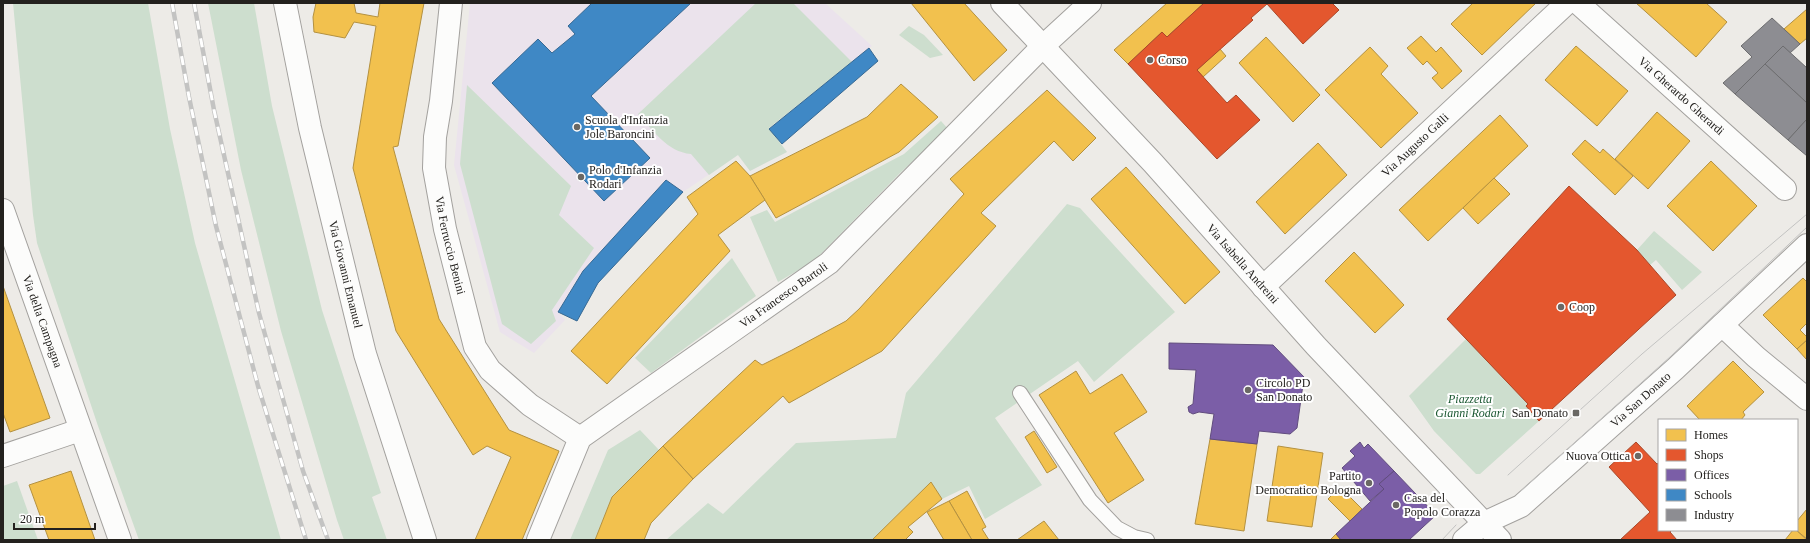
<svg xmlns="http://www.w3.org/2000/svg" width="1810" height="543" viewBox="0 0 1810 543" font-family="'Times New Roman',serif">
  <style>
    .education { fill: #ebe3ec }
    .green { fill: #cddece }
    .homes { fill: #f2c14e; stroke: #b49140 }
    .shops { fill: #e4572e; stroke: #aa4729 }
    .offices { fill: #7b5ea7; stroke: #614c7e }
    .schools { fill: #3f88c5; stroke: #376993 }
    .industry { fill: #8d8d92; stroke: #6d6d6f }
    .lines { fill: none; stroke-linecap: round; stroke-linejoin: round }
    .service-casing { stroke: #a3a19e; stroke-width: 16 }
    .minor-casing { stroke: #a3a19e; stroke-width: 24 }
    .tertiary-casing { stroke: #a3a19e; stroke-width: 24 }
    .secondary-casing { stroke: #a3a19e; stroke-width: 24 }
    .service { stroke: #fcfcfb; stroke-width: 14 }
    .minor { stroke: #fcfcfb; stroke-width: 22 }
    .tertiary { stroke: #fcfcfb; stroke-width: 22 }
    .secondary { stroke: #fcfcfb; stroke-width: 22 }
    .tram { stroke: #c3c3c2; stroke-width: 1 }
    .rail-casing { stroke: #c3c3c2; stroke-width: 4.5 }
    .rail { stroke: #fff; stroke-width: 3; stroke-dasharray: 9; stroke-linecap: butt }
    .poi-dot { fill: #6a6864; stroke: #fff; stroke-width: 1.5 }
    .labels { text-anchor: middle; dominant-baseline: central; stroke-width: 4; stroke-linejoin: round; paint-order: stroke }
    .poi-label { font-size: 12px; fill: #23211e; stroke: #fff; text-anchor: start }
    .street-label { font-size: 12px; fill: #23211e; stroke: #fff }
    .park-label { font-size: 12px; font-style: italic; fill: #1a5731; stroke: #fff }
  </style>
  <rect width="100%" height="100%" fill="#edebe7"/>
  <path class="education" d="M470 3H825L872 46 769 128 787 152 750 171 738 155 683 192 666 180 583 271 558 312 565 320 534 353 500 332 454 165Z"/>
  <g class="green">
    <path d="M13 3H148L170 129 195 243 281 540H139L98 426 37 243 33 215Z"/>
    <path d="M208 3H254L272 106 322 310 381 493 372 497 387 540H344L337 520 281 331 241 170Z"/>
    <path d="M756 3H793L852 62 769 128 787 152 750 171 738 155 709 175 691 154C667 152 653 130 638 114Z"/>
    <path d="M909 26 924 35 943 55 930 58 899 35Z"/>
    <path d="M467 85 571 186 559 215 594 248 552 310 556 321 531 344 502 324 460 164Z"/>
    <path d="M941 121 948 129 900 173 814 261 778 282 750 217 767 210 775 222 904 154Z"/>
    <path d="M1067 204 1080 208 1175 312 1094 382 1078 361 995 418 1042 485 985 519 969 486 942 499 930 483 872 540H666L708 503 723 514 796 443 896 438 906 393Z"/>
    <path d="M1654 231 1702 272 1682 290 1656 260 1650 265 1637 250Z"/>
    <path d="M732 258 756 296 651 373 635 358Z"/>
    <path d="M1467 338 1528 404 1526 406 1539 421 1480 474H1476L1434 431 1409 396Z"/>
    <path d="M640 430 659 450 612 497 595 540H570L608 450Z"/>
    <path d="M17 481 38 540H3V486Z"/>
  </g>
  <g class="homes">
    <path d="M316 3H354L356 13 378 17 380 3H424L398 146 393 147 439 319 509 430 559 451 522 540H475L511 457 487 446 473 455 396 331 353 168 376 26 354 22 345 38 314 32 313 17Z"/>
    <path d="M911 3H964L1007 50 974 81Z"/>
    <path d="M1167 3H1204L1167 37 1162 32 1128 64 1114 50Z"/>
    <path d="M1473 3H1536L1482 55 1451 24Z"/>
    <path d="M1636 3H1706L1727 22 1696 57Z"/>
    <path d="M1807 9V38L1800 44 1784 29Z"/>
    <path d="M1421 36 1436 52 1441 47 1462 71 1442 89 1432 78 1438 73 1427 61 1423 65 1407 48Z"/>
    <path d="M1266 37 1320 95 1293 122 1239 63Z"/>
    <path d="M1576 46 1628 91 1597 126 1545 80Z"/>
    <path d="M1370 47 1388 66 1381 74 1418 113 1381 148 1325 90Z"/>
    <path d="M1220 49 1226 56 1203 77 1197 70Z"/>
    <path d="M901 84 938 117 899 152 776 218 750 176 867 117Z"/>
    <path d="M1047 90 1096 138 1073 161 1054 141 981 213 996 226 882 351 789 403 783 396 693 479 663 446 755 360 762 365 792 350 846 321 859 309 964 194 950 179Z"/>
    <path d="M1657 112 1690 141 1648 189 1615 159Z"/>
    <path d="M1500 115 1528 146 1428 241 1399 210Z"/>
    <path d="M1585 140 1600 153 1603 149 1633 176 1615 195 1572 154Z"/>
    <path d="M1318 143 1347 175 1285 234 1256 202Z"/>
    <path d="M736 161 750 176 765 200 718 235 730 251 607 384 571 351 698 214 687 197Z"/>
    <path d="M1711 161 1757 206 1713 251 1667 206Z"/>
    <path d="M1126 167 1220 272 1185 304 1091 199Z"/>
    <path d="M1494 178 1510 194 1478 224 1463 208Z"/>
    <path d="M1354 252 1404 305 1375 333 1325 281Z"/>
    <path d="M1803 278 1807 282V323L1800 330 1807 337V340L1797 349 1763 315Z"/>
    <path d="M3 286 50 418 10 432 3 413Z"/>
    <path d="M1807 340V360L1797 349Z"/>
    <path d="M1733 361 1764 392 1743 412 1745 415 1741 420H1700L1687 406Z"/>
    <path d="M1076 371 1090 394 1122 374 1147 412 1114 433 1144 480 1108 503 1039 395Z"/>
    <path d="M1034 431 1057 467 1047 473 1025 437Z"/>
    <path d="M1210 439 1257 444 1244 531 1195 524Z"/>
    <path d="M663 446 693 479 651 523 644 540H595L612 497Z"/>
    <path d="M1278 446 1323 453 1312 527 1267 521Z"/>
    <path d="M71 471 95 540H49L29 485Z"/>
    <path d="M931 482 942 499 908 527 913 532 905 540H872Z"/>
    <path d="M1340 487 1362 509 1350 521 1328 499Z"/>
    <path d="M967 491 986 527 982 529 989 540H972L949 501Z"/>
    <path d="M949 501 972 540H944L927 512Z"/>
    <path d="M1807 509V539L1796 530 1797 521Z"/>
    <path d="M1044 521 1059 540H1017Z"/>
    <path d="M1793 530H1796L1807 540H1785Z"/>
    <path d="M1336 534 1341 540H1330Z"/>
  </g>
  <g class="shops">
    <path d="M1204 3H1332L1339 10 1303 44 1267 4 1251 18 1253 20 1197 70 1227 103 1236 95 1260 120 1217 159 1128 64 1162 32 1167 37Z"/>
    <path d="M1569 186 1637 250 1676 295 1539 421 1526 406 1528 404 1447 319Z"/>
    <path d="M1636 442 1657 464 1659 463V530H1672L1670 532 1677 540H1620L1650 512 1609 467Z"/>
  </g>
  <g class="offices">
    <path d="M1169 343 1273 345 1304 377 1297 428 1290 434 1259 431 1257 444 1210 439 1214 414 1199 412 1193 414 1189 412 1188 407 1193 404 1196 370 1169 369Z"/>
    <path d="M1360 442 1364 448 1368 444 1394 471 1379 484 1384 489 1370 501 1342 468 1355 456 1350 451Z"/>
    <path d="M1394 471 1436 515 1409 540H1341L1336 534 1384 489 1379 484Z"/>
  </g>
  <g class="schools">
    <path d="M592 3H691L591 96 650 158 604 201 492 83 538 39 552 53 575 34 568 26Z"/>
    <path d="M869 48 878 61 782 144 769 129Z"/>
    <path d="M666 180 683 192 598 283 577 321 558 312 583 271Z"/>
  </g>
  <g class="industry">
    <path d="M1772 18 1800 44 1790 53 1783 46 1735 94 1723 83 1752 57 1741 46Z"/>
    <path d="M1783 46 1807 68V103L1765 64Z"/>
    <path d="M1765 64 1807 103V119L1788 140 1735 94Z"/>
    <path d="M1807 119V156L1788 140Z"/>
  </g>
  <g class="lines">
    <g class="service-casing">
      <path id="service" d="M1020 393 1090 500 1117 528 1134 537 1147 540"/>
    </g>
    <g class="minor-casing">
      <g id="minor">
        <path id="s1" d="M285 3 310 128 365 354 425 540"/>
        <path id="s2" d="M451 3 441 101 435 137 434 168 445 229 475 347 490 370 530 405 580 438"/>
        <path id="s3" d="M1578 3 1785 189"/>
        <path id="s4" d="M3 210 120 540"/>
        <path id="s5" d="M1263 287 1567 3"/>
        <path d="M1722 325 1756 357 1807 399"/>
        <path d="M3 456 80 430"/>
        <path id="s6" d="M538 540 580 438 829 263 1042 47 1090 3"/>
      </g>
    </g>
    <g class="tertiary-casing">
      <path id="tertiary" d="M1484 523 1500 540"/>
    </g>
    <g class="secondary-casing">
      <g id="secondary">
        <path id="s7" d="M1002 3 1153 163 1316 346 1484 523"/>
        <path id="s8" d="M1464 540 1484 523 1521 506 1675 369 1807 245"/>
      </g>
    </g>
    <use href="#service" class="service"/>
    <use href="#minor" class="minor"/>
    <use href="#tertiary" class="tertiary"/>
    <use href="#secondary" class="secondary"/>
    <g class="tram">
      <path d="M1508 475 1642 354 1807 214"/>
      <path d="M1521 491 1671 356 1807 227"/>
      <path d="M1442 540 1456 525"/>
    </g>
    <g class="rail-casing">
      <g id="rail">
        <path d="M172 3 189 97 216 226 258 386 306 540"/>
        <path d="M194 3 214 110 259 313 303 471 328 540"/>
      </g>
    </g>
    <use href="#rail" class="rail"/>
  </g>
  <g class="poi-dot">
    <circle cx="1150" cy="60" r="4"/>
    <circle cx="577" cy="127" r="4"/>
    <circle cx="581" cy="177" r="4"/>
    <circle cx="1561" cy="307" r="4"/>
    <circle cx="1248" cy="390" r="4"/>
    <rect x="1572" y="409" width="8" height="8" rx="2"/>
    <circle cx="1638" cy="456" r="4"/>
    <circle cx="1369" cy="483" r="4"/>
    <circle cx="1396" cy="505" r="4"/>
  </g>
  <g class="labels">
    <g class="poi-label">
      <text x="1158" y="60">Corso</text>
      <text x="585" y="120">Scuola d'Infanzia<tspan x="585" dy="14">Jole Baroncini</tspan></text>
      <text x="589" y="170">Polo d'Infanzia<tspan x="589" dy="14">Rodari</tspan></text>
      <text x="1569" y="307">Coop</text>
      <text x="1256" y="383">Circolo PD<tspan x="1256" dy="14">San Donato</tspan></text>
      <text x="1568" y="413" text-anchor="end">San Donato</text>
      <text x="1630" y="456" text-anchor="end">Nuova Ottica</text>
      <text x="1361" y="476" text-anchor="end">Partito<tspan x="1361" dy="14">Democratico Bologna</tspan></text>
      <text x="1404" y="498">Casa del<tspan x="1404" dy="14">Popolo Corazza</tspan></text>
    </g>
    <g class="street-label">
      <text stroke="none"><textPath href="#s3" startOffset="139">Via Gherardo Gherardi</textPath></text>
      <text stroke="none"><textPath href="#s5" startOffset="208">Via Augusto Galli</textPath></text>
      <text stroke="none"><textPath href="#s2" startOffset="245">Via Ferruccio Benini</textPath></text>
      <text stroke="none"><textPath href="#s7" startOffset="355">Via Isabella Andreini</textPath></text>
      <text stroke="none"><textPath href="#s1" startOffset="278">Via Giovanni Emanuel</textPath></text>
      <text stroke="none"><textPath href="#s6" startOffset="359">Via Francesco Bartoli</textPath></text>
      <text stroke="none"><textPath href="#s4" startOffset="118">Via della Campagna</textPath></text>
      <text stroke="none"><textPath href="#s8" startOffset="227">Via San Donato</textPath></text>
    </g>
    <g class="park-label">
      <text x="1470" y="399">Piazzetta<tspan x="1470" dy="14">Gianni Rodari</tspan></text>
    </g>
  </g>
  <rect width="1810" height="543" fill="none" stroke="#23211e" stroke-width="8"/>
  <rect x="1658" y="419" width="140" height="112" fill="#ffffff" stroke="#a7a6a5"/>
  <rect x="1666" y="429" width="20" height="12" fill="#f2c14e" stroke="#a7a6a5"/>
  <text x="1694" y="439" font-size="12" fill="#23211e">Homes</text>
  <rect x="1666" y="449" width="20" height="12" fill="#e4572e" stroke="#a7a6a5"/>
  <text x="1694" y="459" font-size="12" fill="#23211e">Shops</text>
  <rect x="1666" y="469" width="20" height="12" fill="#7b5ea7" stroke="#a7a6a5"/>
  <text x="1694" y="479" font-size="12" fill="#23211e">Offices</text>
  <rect x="1666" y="489" width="20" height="12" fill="#3f88c5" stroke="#a7a6a5"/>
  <text x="1694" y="499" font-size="12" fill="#23211e">Schools</text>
  <rect x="1666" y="509" width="20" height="12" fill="#8d8d92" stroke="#a7a6a5"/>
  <text x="1694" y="519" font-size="12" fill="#23211e">Industry</text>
  <path d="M14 523v6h81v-6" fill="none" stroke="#23211e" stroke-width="2"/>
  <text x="20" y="523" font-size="12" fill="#23211e" stroke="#ffffff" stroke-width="3" paint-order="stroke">20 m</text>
</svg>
